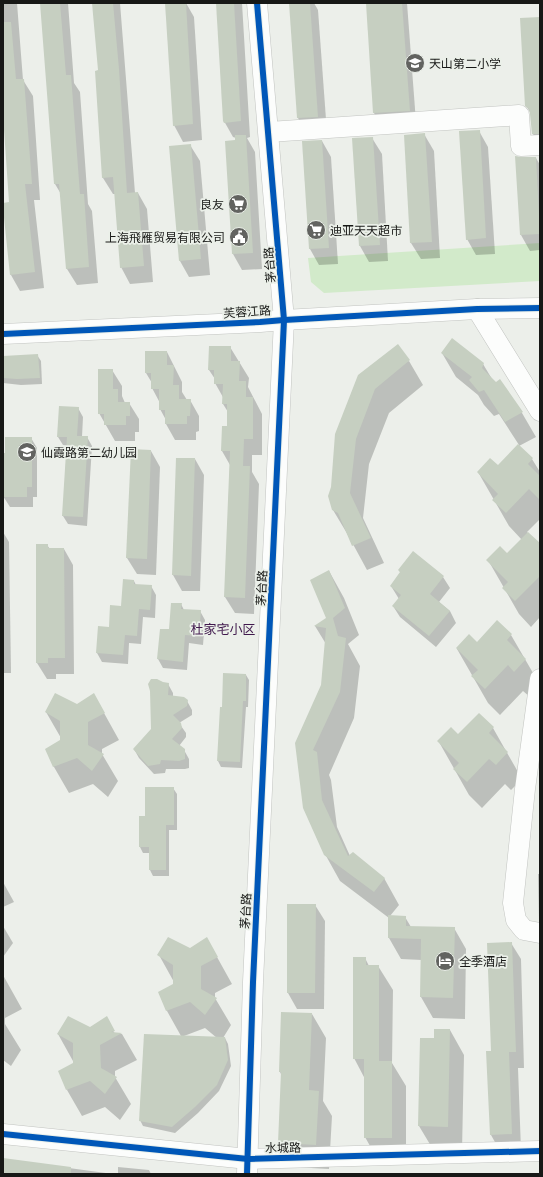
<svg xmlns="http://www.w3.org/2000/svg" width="543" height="1177" viewBox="0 0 543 1177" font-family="'Playfair Display','Noto Sans SC',serif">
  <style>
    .green { fill: #d2eaca }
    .shadow { fill: #0003; fill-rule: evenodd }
    .building { fill: #c6cfc1 }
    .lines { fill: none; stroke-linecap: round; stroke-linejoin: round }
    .minor-casing { stroke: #c2c4c1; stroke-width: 21 }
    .minor { stroke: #fcfdfc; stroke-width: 20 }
    .cycleway-casing { stroke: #ebf0e9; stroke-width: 8 }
    .cycleway { stroke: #0057b8; stroke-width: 6 }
    .labels { text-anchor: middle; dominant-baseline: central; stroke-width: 3.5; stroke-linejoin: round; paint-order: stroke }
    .poi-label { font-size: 12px; fill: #171816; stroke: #ebf0e9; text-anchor: start }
    .street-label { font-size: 12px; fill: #171816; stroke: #ebf0e9 }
    .neighbourhood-label { font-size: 13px; fill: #40184d; stroke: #ebf0e9 }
  </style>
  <rect width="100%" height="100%" fill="#ecefea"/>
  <path class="green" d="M540 243V281L324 293 311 282 308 258Z"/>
  <g class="shadow">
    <path d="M3 3H17L23 80 33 96 40 200H34L44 288 20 291 11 275V203L3 102Z"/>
    <path d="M41 3H68L74 83 80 92 88 204 92 211 98 283 77 285 67 269 61 194 55 184Z"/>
    <path d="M93 3H120L135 193H138L147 209 153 282 130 284 121 267 115 194H113L103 178 99 71Z"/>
    <path d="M166 3H186L194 17 202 140 183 142 174 125Z"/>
    <path d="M217 3H242L250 137 247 138 255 152 262 269 242 270 233 254 226 142 236 141V138L233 137 224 121Z"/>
    <path d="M290 3H314L318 10 327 133 308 134 298 118Z"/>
    <path d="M367 3H407L416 122 381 125 374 113Z"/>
    <path d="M540 18V146L533 134 531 114 526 105Z"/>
    <path d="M479 131 488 147 495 254 476 255 467 239Z"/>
    <path d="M424 134 434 151 440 258 421 259 411 243Z"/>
    <path d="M372 138 382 154 388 261 369 262 360 246 353 139Z"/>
    <path d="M322 141 331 157 338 264 319 265 310 249 303 142Z"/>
    <path d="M190 145 200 161 210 275 189 277 180 261Z"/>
    <path d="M536 158 540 165V250L530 251 521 235Z"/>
    <path d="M210 347H230L249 378 248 387 262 414V455H252V472L259 484 254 614 235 613 225 597 230 465 222 451 223 427H228V412L223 404 224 399 215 383V379L209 370Z"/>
    <path d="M167 352 182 382V392L187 400H190L199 416V431L196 432V440H175L166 424V420L160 409V403L152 388V383L146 373Z"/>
    <path d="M442 353 483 364 492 379 496 383 500 381 522 413 536 437 519 446 532 459 540 472V519L527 532 540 545V617L531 627 519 614 488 560 507 555 522 540 509 526 478 472 498 467 519 445 499 414 494 416 484 405 478 395 456 377Z"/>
    <path d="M37 355 41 361 42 384 21 385 3 383V357Z"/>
    <path d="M409 361 423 385 389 413 369 464 363 518 384 563 367 570 348 535 333 510 359 375Z"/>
    <path d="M112 370 122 386V396L125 403H129L139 419V432H135V441H115L99 413Z"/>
    <path d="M78 408 83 417 82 437H87L92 446 87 526 68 524 63 516 67 446 63 445 58 437Z"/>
    <path d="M31 438 37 448V497H33V507H10L3 496V454H6Z"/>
    <path d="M151 451 160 467 156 575 137 574 127 558Z"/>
    <path d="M195 459 204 475 200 591H182L173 575Z"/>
    <path d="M3 532 9 542 11 673H3Z"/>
    <path d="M37 545H47L50 549H64L73 565 74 674H56V679H47L37 663Z"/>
    <path d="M399 570 443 577 450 588 439 602 450 611 456 623 436 647 400 617 393 606 399 599 391 586 401 574Z"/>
    <path d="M329 571 344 598 359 635 348 644 360 666 354 718 329 775 331 780 337 827 350 856 384 878 399 905 390 916 405 917 411 927 454 928 466 949 465 1019 433 1018 421 997 422 960 401 959 389 938V918L340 881 325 854 304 807 322 685 326 644 315 626 327 619Z"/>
    <path d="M134 581 136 585 151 586 156 595 155 618 143 617 141 644 129 643 128 664 102 662 97 653 99 627 110 628 122 607Z"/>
    <path d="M181 604 184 610 200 611 205 620 203 645 189 643 187 670 163 668 158 659 161 630H170Z"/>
    <path d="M497 622 511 635 540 685 530 697 523 691 500 715 488 703 457 649 477 643Z"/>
    <path d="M246 675 249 680 248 707H246L242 768 221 767 218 761 223 708Z"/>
    <path d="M168 684 173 693V697L187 701 192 710V715L179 723 186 733V737L179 746 184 750 189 759V768L185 769H166L165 773 154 774 139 758 134 749 152 730Z"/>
    <path d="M94 695 119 740 102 749V754L118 781 108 797 93 784 69 793 54 767 47 749 61 741V738L46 712 77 705Z"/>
    <path d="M479 714 493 728 522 779 511 790 505 784 482 808 469 795 439 742 458 736Z"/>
    <path d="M173 788 177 794V830H169V876H153L150 870V853H143L140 847V817H146Z"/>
    <path d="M538 874H540V922L539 921Z"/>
    <path d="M3 882 14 902 3 907Z"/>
    <path d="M315 905 325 921 324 1009H297L288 993Z"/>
    <path d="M3 926 13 943 3 957Z"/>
    <path d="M207 939 232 984 215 993V998L231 1025 223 1038H225L228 1044 231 1066 219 1091 198 1113 175 1133 143 1126 140 1120 181 1036 167 1011 159 993 174 985V982L159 955 190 949ZM205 1028 217 1038 184 1036Z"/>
    <path d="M511 943 521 959 524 1068H518L521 1150 500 1151 491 1135 492 1052Z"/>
    <path d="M365 958 369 966H378L393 990 392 1063 406 1086V1162H379L365 1137V1079L354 1058Z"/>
    <path d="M3 975 22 1009 5 1018V1024L21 1050 11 1066 3 1060Z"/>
    <path d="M312 1014 326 1038 323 1101 332 1116 329 1169 293 1167 279 1142 282 1076 280 1072Z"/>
    <path d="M106 1018 115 1034H122L137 1060 115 1071V1077L131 1104 120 1120 105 1107 82 1116 67 1090 74 1064 73 1061 58 1034 90 1028Z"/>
    <path d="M450 1030 464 1055 462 1151H434L419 1126 421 1039H435Z"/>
    <path d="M3 1159 113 1174H3Z"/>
    <path d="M118 1167 149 1170 151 1174H118Z"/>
  </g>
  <g class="building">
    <path d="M40 3H60L66 75H71L80 194H84L89 267 66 269 59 184H54Z"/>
    <path d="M92 3H113L119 69 127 193 138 192 144 266 120 268 113 177 102 178 95 71 98 70Z"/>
    <path d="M165 3H186L193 124 173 126Z"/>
    <path d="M216 3H234L241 121 224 123 223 121Z"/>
    <path d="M289 3H310L318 117 297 118Z"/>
    <path d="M366 3H402L410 111 373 113Z"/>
    <path d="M540 17V134H532L530 114 529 109 525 106 520 18Z"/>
    <path d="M3 22H11L16 79H24L32 184H25L35 272 10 275 3 208V203L9 202 3 115Z"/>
    <path d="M480 130 486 238 466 240 459 131Z"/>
    <path d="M425 133 432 242 410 243 404 135Z"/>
    <path d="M235 135H246L253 253 232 254 225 141 235 140Z"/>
    <path d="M373 137 380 245 359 246 352 138Z"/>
    <path d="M322 140 329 248 309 249 302 141Z"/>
    <path d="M191 144 201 259 179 261 169 146Z"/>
    <path d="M515 156 522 157H536L540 234 520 235Z"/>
    <path d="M452 338 484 363 482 368 496 382 500 379 523 412 505 422 484 390 479 392 469 380 472 377 441 353Z"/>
    <path d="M398 344 410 360 375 389 356 439 350 493 371 538 352 546 338 513 332 510 328 496 331 487 335 434 358 375Z"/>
    <path d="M209 346H231V361H240L239 381H246V397H253V439H244L243 466H250L245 598 224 597 230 451H221L222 426H227V404H222L223 384H214V370H208Z"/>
    <path d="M145 351H167V365H174L173 385H179V399H191L190 416H187V424H165V410H159V389H151V373H145Z"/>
    <path d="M38 354 40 378 17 379 3 378V356Z"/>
    <path d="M98 369H113V389H118V402H130V416H126V425H104V414H98Z"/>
    <path d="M59 406 79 407 77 436H88L83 517 62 516 67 437H57Z"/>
    <path d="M5 437H32V487H27V497H3V453H5Z"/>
    <path d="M518 444 533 458 528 464 540 476V500L529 489 506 513 492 500 498 494 477 472 490 458 498 465Z"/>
    <path d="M131 449 151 450 147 559 126 558Z"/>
    <path d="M176 458H195L191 576 172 575Z"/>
    <path d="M528 532 540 543V576L515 601 502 588 508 582 486 560 500 546 507 553Z"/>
    <path d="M36 544H48V548H64L65 658H48V663H36Z"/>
    <path d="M413 551 444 576 430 594 450 611 429 636 392 606 401 595 390 586 400 572 398 570Z"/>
    <path d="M329 570 345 608 333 618 338 636 346 638 340 692 313 750 317 752 322 800 348 856 353 852 385 878 374 892 324 855 303 808 295 743 321 685 326 628 314 626 326 618 310 580Z"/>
    <path d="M123 579 134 580V584L152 585 150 610 139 609 137 636 125 635 123 655 96 653 98 626 109 627 110 605 121 606Z"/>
    <path d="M171 603H182L181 609 201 610 199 636 185 635 183 662 157 659 160 629H169Z"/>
    <path d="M497 620 512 634 507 640 526 659 514 672 508 665 485 689 471 676 478 670 456 648 469 634 477 642Z"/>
    <path d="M223 673 246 674V701H243L240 762 217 761 220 707H222Z"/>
    <path d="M151 679H157L163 682 169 683 168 695 184 697 188 700 187 706 173 715 181 723 182 728 172 739 185 749V759L179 761 161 760 160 764 148 766 133 749 151 729 150 691 148 684Z"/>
    <path d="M55 693 77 704 94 693 105 713 88 722V745L104 754 92 771 77 758 53 767 45 749 60 740V721L45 712Z"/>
    <path d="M479 713 494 727 489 733 508 752 496 765 489 759 467 782 453 769 459 763 437 741 451 727 458 734Z"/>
    <path d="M145 787H174V825H166V870H149V847H139V816H145Z"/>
    <path d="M287 904H316L315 993H287Z"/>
    <path d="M388 915 406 916V926L455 927 453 998 420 997 421 939 388 938Z"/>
    <path d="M168 937 190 948 207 937 218 957 201 966V989L217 998 205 1015 190 1002 166 1011 158 992 173 984V965L157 955Z"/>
    <path d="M512 942 516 1052H509L512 1134 490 1135 486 1051H491L487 943Z"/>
    <path d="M353 957H366V965H379V1061H392V1138H364V1059H353Z"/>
    <path d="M281 1012 312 1013 309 1090 319 1091 316 1145 278 1143 281 1072H279Z"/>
    <path d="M68 1016 90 1027 107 1016 115 1031 111 1032 122 1033 100 1045 101 1068 117 1077 105 1094 90 1081 66 1090 58 1071 73 1063V1043L57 1034Z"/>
    <path d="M434 1029H450L448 1127 418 1126 420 1038H434Z"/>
    <path d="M144 1034 225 1037 228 1060 217 1085 195 1107 172 1127 139 1121Z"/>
    <path d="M3 1158 71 1167V1174H3Z"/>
  </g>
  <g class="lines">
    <g class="minor-casing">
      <g id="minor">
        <path d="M269 132 519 115 521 146 540 145"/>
        <path d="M477 309 540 411"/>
        <path d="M3 334 260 322 284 320 477 309 540 308"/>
        <path d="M540 679 525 789 513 903 516 920 524 930 540 933"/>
        <path d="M3 1134 248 1159 540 1151"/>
        <path d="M247 1174 253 982 284 320 257 3"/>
      </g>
    </g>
    <use href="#minor" class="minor"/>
    <g class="cycleway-casing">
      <g id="cycleway">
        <path d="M3 334 260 322 284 320 477 309 540 308"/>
        <path d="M3 1134 248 1159 540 1151"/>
        <path d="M247 1174 253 982 284 320 257 3"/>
      </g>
    </g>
    <use href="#cycleway" class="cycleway"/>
  </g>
  <defs>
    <g id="school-disc" transform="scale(1)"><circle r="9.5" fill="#626360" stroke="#ebf0e9"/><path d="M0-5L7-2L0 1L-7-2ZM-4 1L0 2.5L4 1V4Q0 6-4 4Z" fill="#fff"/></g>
    <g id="supermarket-disc" transform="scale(1)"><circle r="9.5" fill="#626360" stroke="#ebf0e9"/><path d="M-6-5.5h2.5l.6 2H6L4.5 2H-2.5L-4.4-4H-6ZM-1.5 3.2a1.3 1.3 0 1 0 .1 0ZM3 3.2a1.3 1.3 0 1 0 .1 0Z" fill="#fff"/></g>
    <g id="civic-disc" transform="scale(1)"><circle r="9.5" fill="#626360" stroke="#ebf0e9"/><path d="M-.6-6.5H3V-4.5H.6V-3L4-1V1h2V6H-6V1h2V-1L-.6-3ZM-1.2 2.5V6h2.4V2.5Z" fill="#fff"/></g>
    <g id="hotel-disc" transform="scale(1)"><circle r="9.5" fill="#626360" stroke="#ebf0e9"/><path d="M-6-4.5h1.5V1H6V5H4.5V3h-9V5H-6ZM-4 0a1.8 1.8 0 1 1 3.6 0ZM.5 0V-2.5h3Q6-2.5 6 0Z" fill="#fff"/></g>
  </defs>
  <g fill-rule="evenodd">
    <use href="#school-disc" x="415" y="63"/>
    <use href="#supermarket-disc" x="238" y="204"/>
    <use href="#supermarket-disc" x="316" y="230"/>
    <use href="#civic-disc" x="239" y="237"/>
    <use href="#school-disc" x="27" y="452"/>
    <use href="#hotel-disc" x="445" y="961"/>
  </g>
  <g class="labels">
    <g class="poi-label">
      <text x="429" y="63">天山第二小学</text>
      <text x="224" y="204" text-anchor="end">良友</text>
      <text x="330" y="230">迪亚天天超市</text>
      <text x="225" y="237" text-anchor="end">上海飛雁贸易有限公司</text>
      <text x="41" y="452">仙霞路第二幼儿园</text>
      <text x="459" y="961">全季酒店</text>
    </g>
    <g class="street-label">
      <text transform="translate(269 265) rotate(-95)">茅台路</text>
      <text transform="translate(247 311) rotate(-4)">芙蓉江路</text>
      <text transform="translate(261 588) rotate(-87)">茅台路</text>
      <text transform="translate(245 911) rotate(-87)">茅台路</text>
      <text transform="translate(283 1147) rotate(-1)">水城路</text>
    </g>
    <g class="neighbourhood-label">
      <text x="223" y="628">杜家宅小区</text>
    </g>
  </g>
  <rect width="543" height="1177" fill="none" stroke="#171816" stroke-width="8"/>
</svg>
